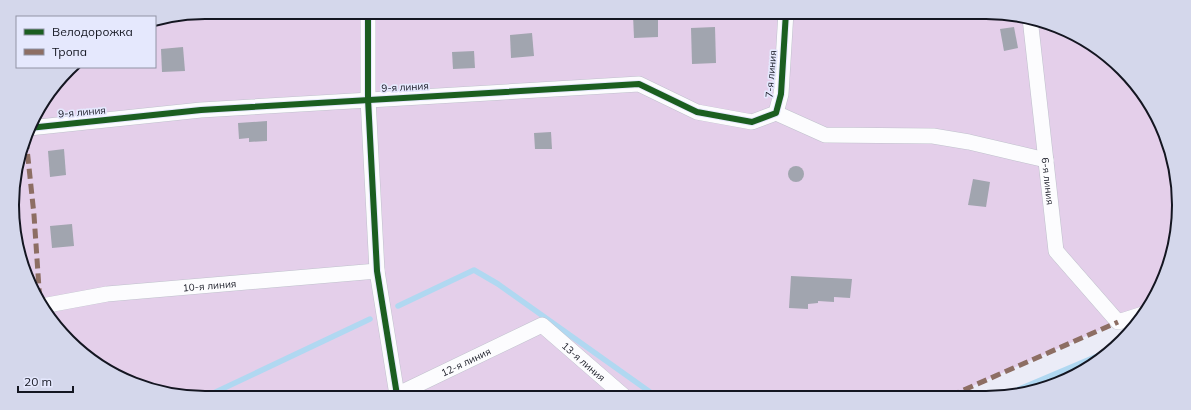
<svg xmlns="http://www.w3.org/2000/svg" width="1191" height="410" viewBox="0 0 1191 410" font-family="Mulish,sans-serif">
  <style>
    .green { fill: #e4cfea }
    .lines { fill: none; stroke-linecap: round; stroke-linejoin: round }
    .stream { stroke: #b0d8f1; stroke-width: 5.5 }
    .building { fill: #a1a5af }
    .minor-casing { stroke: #bfc1cc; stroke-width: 16 }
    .minor { stroke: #fcfcfe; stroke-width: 15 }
    .quiet { stroke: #8d6e63; stroke-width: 5; stroke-dasharray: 10 5; stroke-linecap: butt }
    .cycleway-casing { stroke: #e5e8fd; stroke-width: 8 }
    .cycleway { stroke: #1b5e20; stroke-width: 6 }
    .labels { text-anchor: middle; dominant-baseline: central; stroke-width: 3.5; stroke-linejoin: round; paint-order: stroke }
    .street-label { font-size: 10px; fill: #141621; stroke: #e5e8fd }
    .rim { fill: none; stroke: #141621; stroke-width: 2 }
  </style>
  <rect width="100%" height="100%" fill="#ebecf7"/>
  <path class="green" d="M205 12H986L1036 19 1103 52 1153 108 1177 180 1172 255 1153 302 1135 324 1118 322 950 396 205 398 155 391 98 365 45 312 19 255 14 180 32 119 72 67H155V22Z"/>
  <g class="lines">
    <g class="stream">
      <path d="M398 306 474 270 498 284 657 397"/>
      <path d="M1003 396 1114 349"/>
      <path d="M203 398 370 319"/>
    </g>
  </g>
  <g class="building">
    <path d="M658 14V37L634 38 633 15Z"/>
    <path d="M715 27 716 63 692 64 691 28Z"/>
    <path d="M1014 27 1018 48 1004 51 1000 29Z"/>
    <path d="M532 33 534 56 511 58 510 35Z"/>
    <path d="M183 47 185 71 162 72 161 49Z"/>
    <path d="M474 51 475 68 453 69 452 52Z"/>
    <path d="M267 121V141L249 142V138L239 139 238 123Z"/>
    <path d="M551 132 552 149H535L534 133Z"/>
    <path d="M64 149 66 175 50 177 48 151Z"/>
    <circle cx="796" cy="174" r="8"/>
    <path d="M973 179 990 182 986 207 968 205Z"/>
    <path d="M72 224 74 246 52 248 50 226Z"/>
    <path d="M791 276 852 279 850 298 834 297V302L818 301V303L808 304V309L789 308Z"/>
  </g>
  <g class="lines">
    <g class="minor-casing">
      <g id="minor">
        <path d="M368 12V99L377 271 397 395"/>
        <path id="s1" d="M1030 18 1056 251 1118 322 1143 314"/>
        <path d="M776 113 825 135 933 136 969 142 1046 160"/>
        <path d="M29 128 201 110 639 84 697 112 752 122 776 113 781 94 786 12"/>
        <path id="s2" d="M42 306 107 294 377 271"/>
        <path id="s3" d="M390 398 542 325 625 397"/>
      </g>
    </g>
    <use href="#minor" class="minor"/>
    <g class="quiet">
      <path d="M26 139 34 215 40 303"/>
      <path d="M950 396 1118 322"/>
    </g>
    <g class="cycleway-casing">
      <g id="cycleway">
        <path d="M368 12V99L377 271 397 395"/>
        <path d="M29 128 201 110 639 84 697 112 752 122 776 113 781 94 786 12"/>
      </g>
    </g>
    <use href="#cycleway" class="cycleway"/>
  </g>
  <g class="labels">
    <g class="street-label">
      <text transform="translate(771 74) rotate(-85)">7-я линия</text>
      <text transform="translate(405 87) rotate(-3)">9-я линия</text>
      <text transform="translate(82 112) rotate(-5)">9-я линия</text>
      <text stroke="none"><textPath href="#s1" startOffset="164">6-я линия</textPath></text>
      <text stroke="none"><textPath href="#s2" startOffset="169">10-я линия</textPath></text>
      <text stroke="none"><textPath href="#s3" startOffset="84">12-я линия</textPath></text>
      <text stroke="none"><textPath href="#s3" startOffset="224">13-я линия</textPath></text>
    </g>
  </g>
  <path d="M0 0H1191V410H0ZM205 19H986A186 186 0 0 1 1172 205V205A186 186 0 0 1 986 391H205A186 186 0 0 1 19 205V205A186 186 0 0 1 205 19Z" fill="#d4d7eb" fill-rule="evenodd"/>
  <path class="rim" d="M205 19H986A186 186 0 0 1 1172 205V205A186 186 0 0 1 986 391H205A186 186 0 0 1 19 205V205A186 186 0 0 1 205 19Z"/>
  <rect x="16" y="16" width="140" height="52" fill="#e5e8fd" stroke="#9194a5"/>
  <rect x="24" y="29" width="20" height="6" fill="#1b5e20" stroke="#9194a5"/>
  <text x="52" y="36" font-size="12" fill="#141621">Велодорожка</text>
  <rect x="24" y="49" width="20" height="6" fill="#8d6e63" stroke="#9194a5"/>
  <text x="52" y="56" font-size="12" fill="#141621">Тропа</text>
  <path d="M18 386v6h55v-6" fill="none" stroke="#141621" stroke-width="2"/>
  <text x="24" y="386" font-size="12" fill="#141621" stroke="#e5e8fd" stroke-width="3" paint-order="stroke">20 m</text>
</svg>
